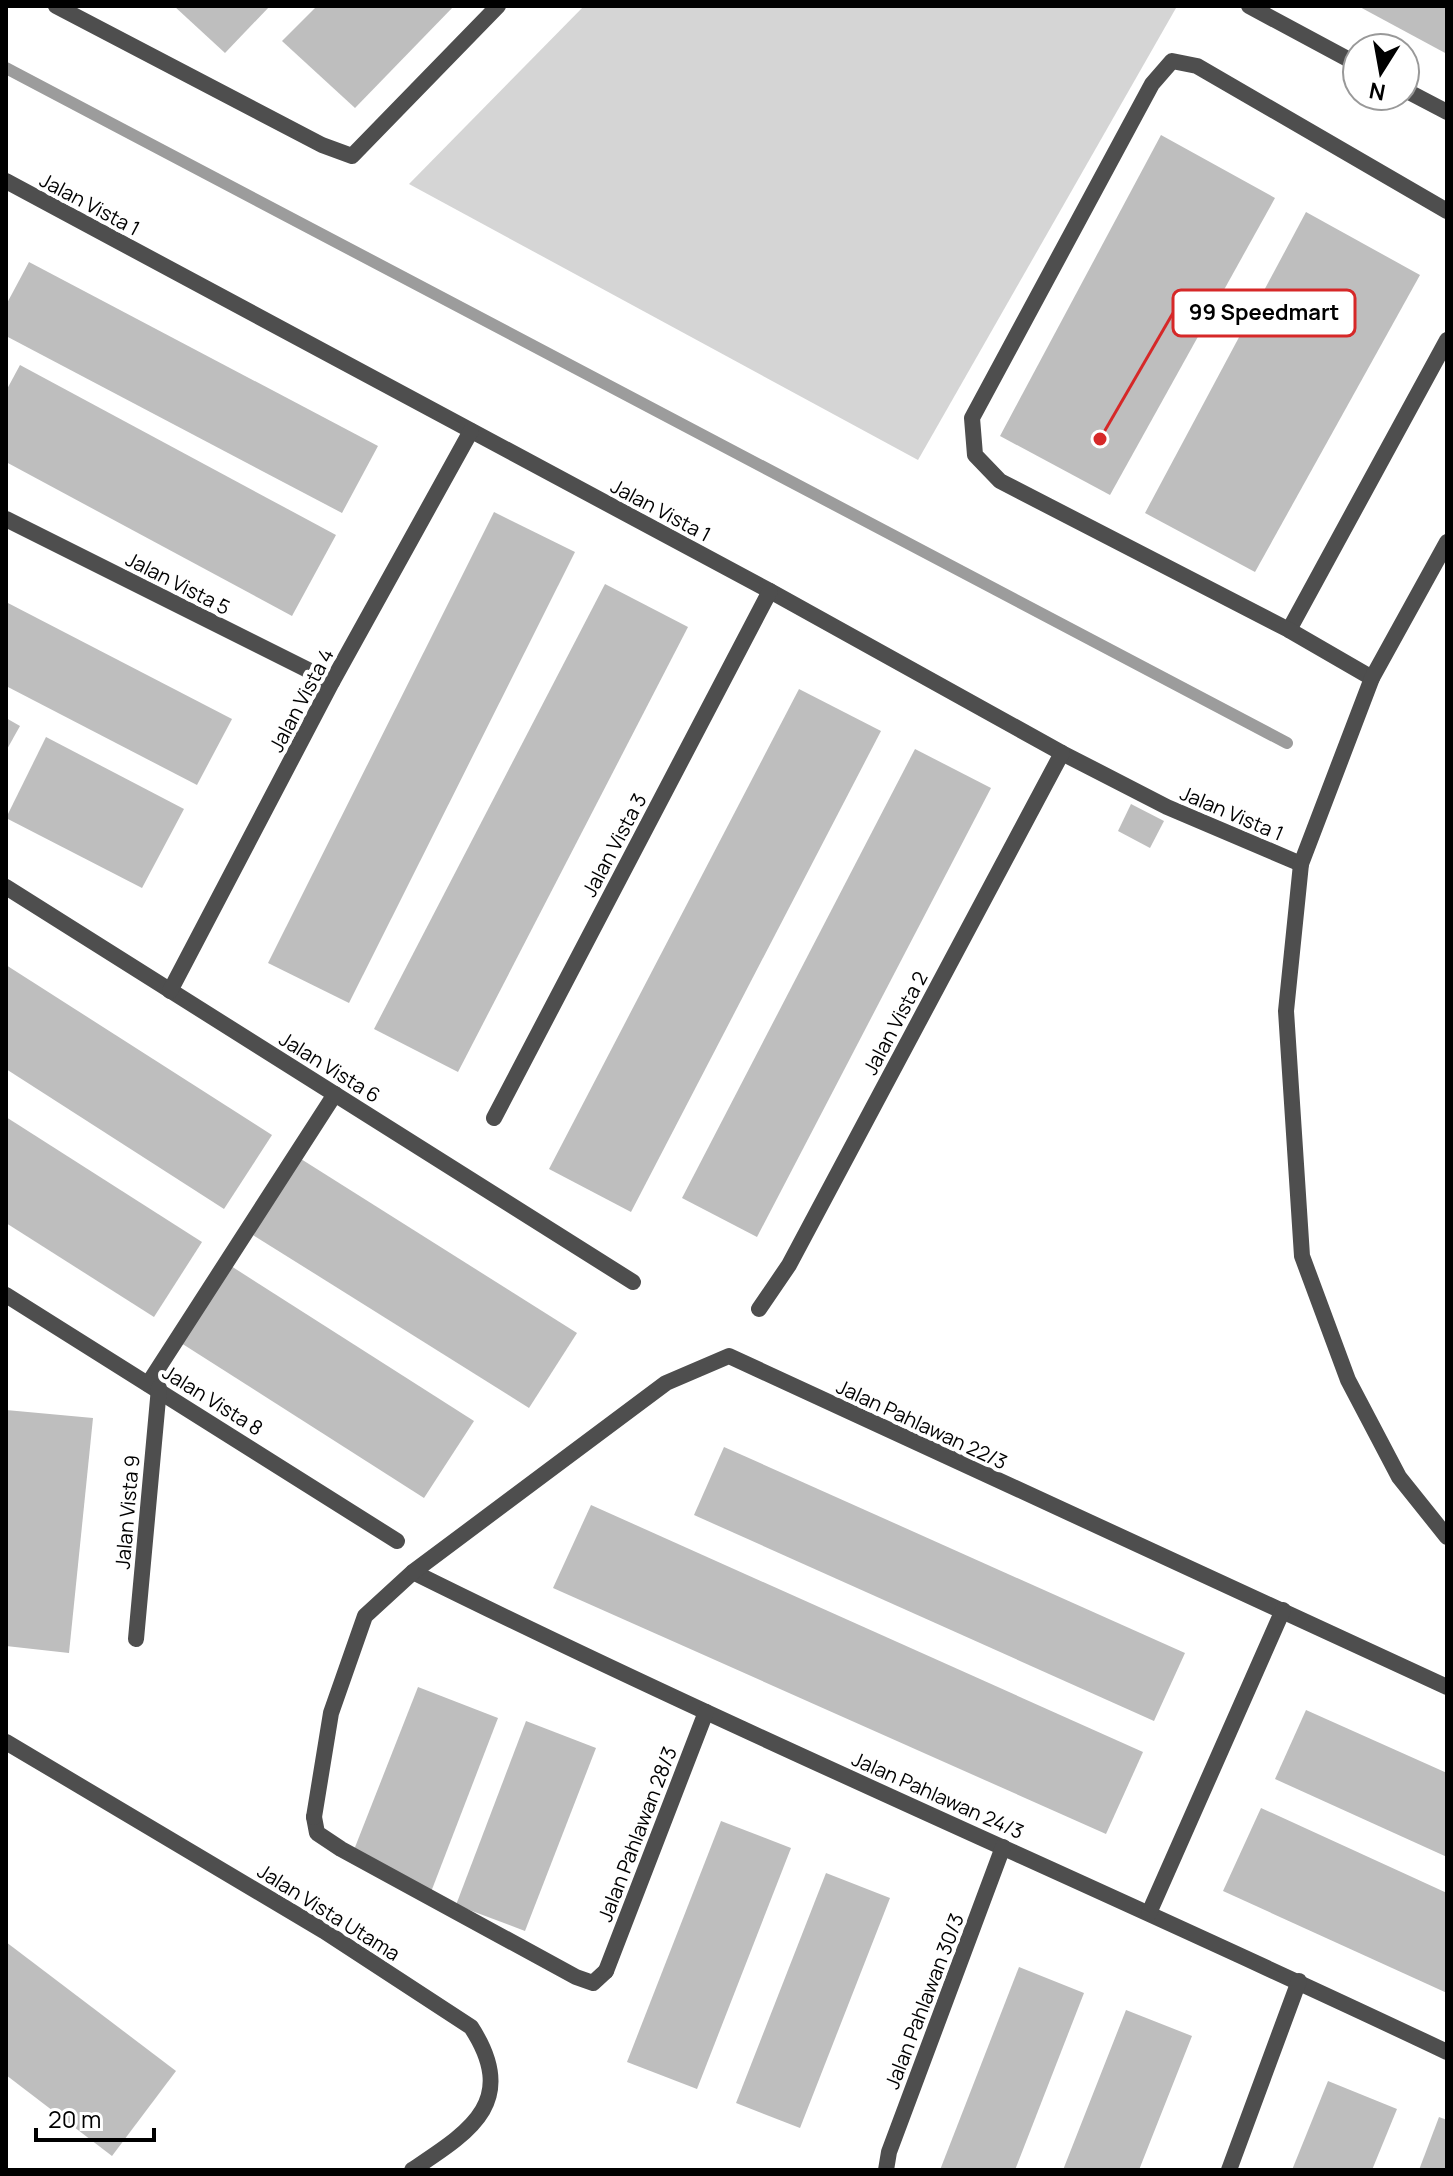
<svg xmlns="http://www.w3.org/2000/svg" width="1453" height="2176" viewBox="0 0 1453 2176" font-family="Manrope,sans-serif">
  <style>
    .green { fill: #d5d5d5 }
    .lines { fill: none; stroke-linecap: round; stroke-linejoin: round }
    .stream { stroke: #9c9c9c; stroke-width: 12 }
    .building { fill: #bebebe }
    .lane { stroke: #4e4e4e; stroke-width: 16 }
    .street { stroke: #4e4e4e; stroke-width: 16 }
    .labels { text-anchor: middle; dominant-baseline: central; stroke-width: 8; stroke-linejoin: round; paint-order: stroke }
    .street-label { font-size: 20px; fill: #000; stroke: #fff }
    .leader { fill: none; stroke: #d62828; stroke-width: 3 }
    .callout-dot { fill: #d62828; stroke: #fff; stroke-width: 3 }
    .callout { fill: #fff; stroke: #d62828; stroke-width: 3 }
    .callout-label { font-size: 22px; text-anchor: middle; font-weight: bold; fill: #000 }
  </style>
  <rect width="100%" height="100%" fill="#fff"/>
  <path class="green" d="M584 6H1173L1176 8 918 460 409 184Z"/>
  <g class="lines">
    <path class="stream" d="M6 68 1287 743"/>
  </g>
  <g class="building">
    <path d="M174 6H270L225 53Z"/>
    <path d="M317 6H454L355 108 282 41Z"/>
    <path d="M1358 6H1447V54Z"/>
    <path d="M1161 135 1275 198 1110 495 1000 436Z"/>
    <path d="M1306 212 1420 275 1255 572 1145 513Z"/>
    <path d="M29 262 378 446 342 513 6 336V305Z"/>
    <path d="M20 365 336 535 292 616 6 462V391Z"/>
    <path d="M494 512 575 552 349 1003 268 963Z"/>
    <path d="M605 584 688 627 458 1072 374 1029Z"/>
    <path d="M6 602 232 719 197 785 6 686Z"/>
    <path d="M799 689 881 731 631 1212 549 1169Z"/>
    <path d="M6 718 20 726 6 751Z"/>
    <path d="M46 737 184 809 142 888 6 818Z"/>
    <path d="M915 749 991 788 757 1237 682 1198Z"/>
    <path d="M1131 804 1164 821 1150 848 1118 831Z"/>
    <path d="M6 965 272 1135 224 1209 6 1069Z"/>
    <path d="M6 1117 202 1242 154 1317 6 1223Z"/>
    <path d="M301 1159 577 1333 529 1408 253 1235Z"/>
    <path d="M231 1266 474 1421 424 1498 181 1343Z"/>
    <path d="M6 1410 93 1418 69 1653 6 1646Z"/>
    <path d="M724 1447 1185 1653 1154 1721 694 1515Z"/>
    <path d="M591 1505 1143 1752 1106 1834 553 1588Z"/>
    <path d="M418 1687 498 1718 431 1892 350 1860Z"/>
    <path d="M1306 1710 1447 1773V1857L1275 1779Z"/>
    <path d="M526 1721 596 1748 525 1931 456 1905Z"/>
    <path d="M1261 1808 1447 1893V1993L1223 1891Z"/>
    <path d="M721 1821 791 1848 697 2089 627 2062Z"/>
    <path d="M826 1873 890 1898 800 2128 736 2103Z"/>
    <path d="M6 1942 176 2071 112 2156 6 2075Z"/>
    <path d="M1019 1967 1084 1993 1015 2170H940Z"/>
    <path d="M1126 2010 1192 2036 1152 2137 1139 2170H1063Z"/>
    <path d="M1328 2081 1397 2109 1372 2170H1292Z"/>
    <path d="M1439 2117 1447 2120V2170H1419Z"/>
  </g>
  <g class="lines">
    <g class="lane">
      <path d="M1289 630 1447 340"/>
      <path d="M1372 678 1289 630 1000 481 975 455 972 418 1152 84 1172 61 1197 66 1447 211"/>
      <path d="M148 1384 335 1094"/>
      <path d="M314 1817 317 1833 341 1849 576 1977 593 1983 606 1971"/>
    </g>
    <g class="street">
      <path d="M56 6 322 145 352 156 498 6"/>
      <path d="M1249 6 1357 64"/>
      <path d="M1405 90 1447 112"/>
      <path d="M6 181 770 591 1062 753 1167 807 1301 864"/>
      <path d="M6 519 332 682"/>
      <path d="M1447 542 1372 678 1301 864 1286 1011 1302 1256 1348 1380 1399 1477 1447 1537"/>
      <path d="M6 887 633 1282"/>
      <path d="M170 991 332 682 471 431"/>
      <path d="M494 1118 770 591"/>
      <path d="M6 1295 397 1541"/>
      <path d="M759 1309 789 1265 1062 753"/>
      <path d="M413 1572C754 1741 1104 1889 1447 2052"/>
      <path d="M136 1639 159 1388"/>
      <path d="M6 1742 324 1931 471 2027C520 2102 469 2132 412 2170"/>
      <path d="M314 1817 331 1713 365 1616 413 1572 666 1383 729 1356 1447 1687"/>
      <path d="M1149 1913 1283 1610"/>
      <path d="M606 1971 706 1712"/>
      <path d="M886 2170 889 2152 1003 1847"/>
      <path d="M1229 2170 1299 1981"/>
    </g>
  </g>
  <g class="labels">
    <g class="street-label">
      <text transform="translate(90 204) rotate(28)">Jalan Vista 1</text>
      <text transform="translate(661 510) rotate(28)">Jalan Vista 1</text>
      <text transform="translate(178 583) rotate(27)">Jalan Vista 5</text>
      <text transform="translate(301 700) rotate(-62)">Jalan Vista 4</text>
      <text transform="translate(1232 813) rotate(23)">Jalan Vista 1</text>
      <text transform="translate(614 845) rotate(-62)">Jalan Vista 3</text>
      <text transform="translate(895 1023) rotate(-62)">Jalan Vista 2</text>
      <text transform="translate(330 1067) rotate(32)">Jalan Vista 6</text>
      <text transform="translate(213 1400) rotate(32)">Jalan Vista 8</text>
      <text transform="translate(922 1424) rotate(25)">Jalan Pahlawan 22/3</text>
      <text transform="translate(127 1512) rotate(-85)">Jalan Vista 9</text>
      <text transform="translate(938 1795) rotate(24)">Jalan Pahlawan 24/3</text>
      <text transform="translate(637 1834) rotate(-69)">Jalan Pahlawan 28/3</text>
      <text transform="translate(329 1912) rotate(32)">Jalan Vista Utama</text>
      <text transform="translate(924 2001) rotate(-69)">Jalan Pahlawan 30/3</text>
    </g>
  </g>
  <path class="leader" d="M1100 439L1173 313"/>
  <circle class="callout-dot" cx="1100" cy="439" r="8"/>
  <rect class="callout" x="1173" y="290" width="182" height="46" rx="8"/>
  <g class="callout-label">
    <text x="1264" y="320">99 Speedmart</text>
  </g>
  <rect width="1453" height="2176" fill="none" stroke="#000000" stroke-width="16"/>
  <g transform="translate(1381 72) rotate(191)"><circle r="38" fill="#ffffff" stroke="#999999" stroke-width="2"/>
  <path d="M0-6L14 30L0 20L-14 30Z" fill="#000000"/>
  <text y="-12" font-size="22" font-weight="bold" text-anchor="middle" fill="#000000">N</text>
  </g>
  <path d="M36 2128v12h118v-12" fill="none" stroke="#000000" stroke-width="4"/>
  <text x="48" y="2128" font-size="24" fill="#000000" stroke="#ffffff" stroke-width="6" paint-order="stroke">20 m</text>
</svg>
